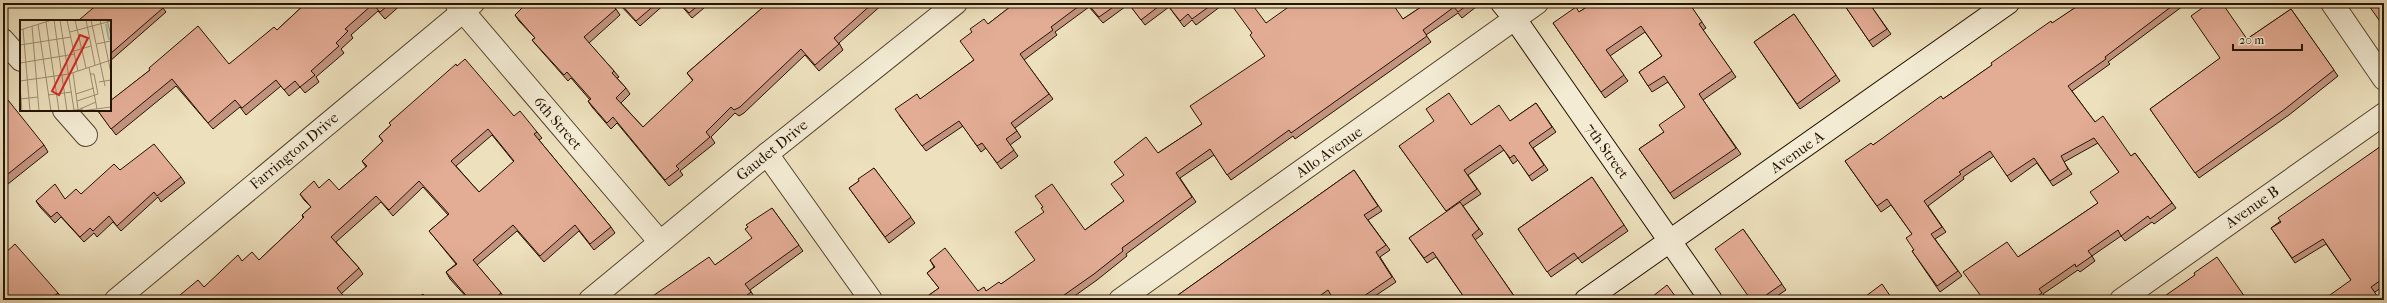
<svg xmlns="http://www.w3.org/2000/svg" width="2387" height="303" viewBox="0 0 2387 303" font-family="'IM FELL French Canon',serif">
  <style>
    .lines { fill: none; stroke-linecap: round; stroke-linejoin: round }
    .street-casing { stroke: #57462f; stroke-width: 24 }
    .secondary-casing { stroke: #251300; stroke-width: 24 }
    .street { stroke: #f3ebd4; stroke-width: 22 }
    .secondary { stroke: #f3ebd4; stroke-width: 22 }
    .wall { fill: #c39480; stroke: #251300; fill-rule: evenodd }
    .building { fill: #e3ac95; stroke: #251300; fill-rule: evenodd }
    .labels { text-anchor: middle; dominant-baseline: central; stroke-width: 3.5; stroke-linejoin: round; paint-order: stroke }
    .street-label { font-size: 15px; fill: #251300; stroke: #f3ebd4 }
    .inset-river { fill: none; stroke: #9cbbba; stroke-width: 2 }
    .inset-road { fill: none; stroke: #9d8e71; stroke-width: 1 }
    .view { fill: #d62828; fill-opacity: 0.15; stroke: #d62828; stroke-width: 2 }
    .inset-edge { fill: none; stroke: #251300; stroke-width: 2 }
  </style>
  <rect width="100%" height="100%" fill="#ede0bd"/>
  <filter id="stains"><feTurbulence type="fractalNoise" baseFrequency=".005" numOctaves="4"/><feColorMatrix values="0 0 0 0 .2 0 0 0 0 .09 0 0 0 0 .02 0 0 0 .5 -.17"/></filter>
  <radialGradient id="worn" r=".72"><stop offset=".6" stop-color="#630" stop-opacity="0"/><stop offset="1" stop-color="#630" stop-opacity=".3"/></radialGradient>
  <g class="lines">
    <g class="street-casing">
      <g id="street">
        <path d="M456 3 660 242"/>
        <path d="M2332 3 2384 79"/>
        <path d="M3 40 21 60"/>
        <path d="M64 110 86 135"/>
        <path d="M767 154 871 300"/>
        <path d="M116 300 473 3"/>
        <path d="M590 300 767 154 956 3"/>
        <path d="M1120 300 1537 3"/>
        <path d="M2121 300 2384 114"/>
      </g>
    </g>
    <g class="secondary-casing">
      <g id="secondary">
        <path d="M1502 3 1515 19 1711 300"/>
        <path d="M1586 300 2008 3"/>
      </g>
    </g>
    <use href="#street" class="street"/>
    <use href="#secondary" class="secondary"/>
  </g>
  <g class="wall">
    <path d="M306 3H403L385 19 378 11 351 35 353 38 341 49 344 53 316 77 319 82 305 93 300 87 289 96 281 86 246 115 240 107 213 129 176 86 116 135 98 111 150 70 229 64 277 30Z"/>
    <path d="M618 3H666L640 26Z"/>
    <path d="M679 3H710L692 18Z"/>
    <path d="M768 3H884L839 43 843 50 819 71 805 55 744 113 739 116 735 113 711 137 715 143 680 171 683 175 669 186 617 123 611 129 592 107 588 101 590 100 571 78 568 81 537 46 532 40 535 38 519 21 515 15 616 9 620 15 589 43 614 71 619 77 617 78 626 88 630 94 621 103 643 127 693 81 687 73Z"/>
    <path d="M1015 3H1225L1196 25 1192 20 1184 27 1169 7 1145 25 1129 4 1103 23 1089 7 1055 32 1057 35 1024 60 1053 99 1015 128 1021 137 1010 145 1018 156 1001 169 986 148 981 152 963 126 926 151 899 115 974 60 988 24Z"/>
    <path d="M1427 3H1473L1476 7 1462 18 1458 13 1426 35 1431 42 1295 139 1293 136 1231 180 1214 155 1180 178 1196 202 1126 254 1127 256 1097 280 1069 300H922L939 288 927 273 934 267 930 260 978 291H986L1001 284 1085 230 1124 201 1158 153 1202 124 1265 56 1252 33 1266 23 1324 6 1403 19Z"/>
    <path d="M1593 3H1692L1690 5 1706 28 1703 30 1736 77 1703 100 1741 154 1674 199 1639 149 1664 132 1685 107 1668 82 1652 92 1639 72 1662 56 1645 32 1610 56 1628 81 1605 98 1553 23 1579 12Z"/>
    <path d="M1843 3H1869L1891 34 1873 47Z"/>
    <path d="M2082 3H2187L2108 62 2110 64 2072 91 2095 122 2131 156 2135 153 2176 208 2154 224 2152 222 2125 241 2121 236 2092 256 2095 261 2080 272 2078 270 2043 294 2045 298 2042 300H1983L2018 257 2098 203 2119 172 2098 143 2064 162 2072 174 2053 186 2037 163 2011 182 1994 156 1963 177 1964 179 1928 206 1946 232 1935 239 1962 276 1940 292 1912 251 1914 250 1912 234 1891 205 1881 212 1845 161 1873 145 1943 99Z"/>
    <path d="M163 8 166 12 110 61V21Z"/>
    <path d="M2291 9 2338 76 2289 115 2199 178 2150 109 2247 39Z"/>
    <path d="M1794 14 1840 81 1800 109 1754 42Z"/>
    <path d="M457 66 514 116 537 132 542 138 539 140 611 227 615 233 594 250 579 231 544 262 517 231 477 265 501 293 505 299 504 300H469L450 279 446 272 456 264 434 237 429 231 448 215 423 187 393 216 381 202 336 242 359 268 363 274 341 294 204 287 242 261 259 260 295 226 303 218 302 215 311 207 304 200 300 194 319 188 339 190 366 167 362 161 383 142 379 136 391 125 389 123ZM492 135 514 162 479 192 456 166Z"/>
    <path d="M1536 103 1556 132 1533 148 1548 170 1532 181 1518 160 1513 164 1504 150 1468 175 1481 194 1463 206 1483 234 1475 240 1517 300H1466L1436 257 1427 263 1409 238 1447 212 1399 146 1471 125 1510 121Z"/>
    <path d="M3 104 44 145 48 152 3 188Z"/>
    <path d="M2384 144V286L2375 292 2351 280 2326 244 2295 263 2271 228Z"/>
    <path d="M874 168 915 223 889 243 849 188 859 181Z"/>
    <path d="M120 170 181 177 185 183 161 202 158 197 121 231 113 222 97 237 94 233 84 242 61 217 55 223 40 207 36 201 65 199 81 194Z"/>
    <path d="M1354 170 1382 211 1368 220 1390 250 1380 257 1396 282 1369 300H1334L1331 295 1325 300H1171Z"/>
    <path d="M1592 177 1628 231 1582 263 1578 258 1551 277 1518 229Z"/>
    <path d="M772 208 803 251 750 290 755 298 753 300H647L715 265 752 239Z"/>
    <path d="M1743 229 1786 290 1771 300H1751Z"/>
    <path d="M58 293 62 298 59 300H3Z"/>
  </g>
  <g class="building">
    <path d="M99 3H159L163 8 110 54V21H80L79 20Z"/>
    <path d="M306 3H391L380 12 373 4 345 29 348 31 336 43 339 46 311 71 315 75 300 87 295 81 284 90 276 80 242 108 235 100 208 123 172 79 111 129 98 111 99 110H110V101L150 70 149 68 198 26 229 64 274 27 277 30Z"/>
    <path d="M527 3H610L616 9 584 37 614 71 612 73 626 88 616 98 643 127 693 80 687 73 768 3H873L834 38 839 44 815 65 801 49 740 107 734 110 731 107 706 132 710 137 676 166 679 169 665 180 613 117 607 123 588 101 591 99 567 72 564 75 532 40 535 38 515 15Z"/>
    <path d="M620 3H657L636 21Z"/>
    <path d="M680 3H701L689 13Z"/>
    <path d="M1015 3H1083L1051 27 1053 30 1020 54 1049 94 1011 123 1017 131 1006 139 1014 150 997 163 982 143 977 146 959 121 922 146 895 109 917 94 920 99 974 60 960 41 972 32 970 29 984 19 988 24Z"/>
    <path d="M1087 3H1119L1099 17Z"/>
    <path d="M1128 3H1163L1141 20Z"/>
    <path d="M1166 3H1214L1192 19 1188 14 1180 21Z"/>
    <path d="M1230 3H1251L1266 23 1294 3H1321L1324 6 1328 3H1392L1403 19 1427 3H1470L1458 12 1454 7 1423 30 1427 36 1291 133 1289 130 1227 175 1210 149 1176 173 1192 197 1122 248 1123 251 1094 274 1057 300H922L939 288 927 273 935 267 930 260 945 248 978 291 984 287 986 291 999 282 1001 284 1035 260 1015 232 1044 212 1041 208 1043 207 1035 196 1052 184 1085 230 1124 201 1111 184 1124 175 1114 162 1146 137 1158 153 1202 124 1190 106 1265 56 1250 35 1252 33Z"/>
    <path d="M1593 3H1689L1702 22 1699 24 1732 71 1699 94 1736 148 1670 193 1639 149 1664 132 1659 125 1685 107 1664 76 1648 86 1639 72 1662 56 1641 26 1606 50 1624 75 1601 92 1553 23 1576 7 1579 12Z"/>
    <path d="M1843 3H1869L1887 29 1869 41Z"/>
    <path d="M2082 3H2176L2105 57 2106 59 2068 86 2095 122 2103 116 2131 156 2135 153 2172 203 2150 219 2148 216 2121 236 2118 230 2088 251 2092 256 2076 267 2075 264 2039 289 2042 293 2031 300H1984L1963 272 2007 242 2018 257 2098 203 2090 192 2119 172 2094 138 2061 156 2068 169 2050 181 2034 158 2007 176 1990 151 1959 172 1961 174 1924 201 1942 227 1931 234 1958 271 1937 286 1912 251 1914 250 1906 238 1912 234 1887 199 1877 206 1845 161 1871 143 1873 145 1941 96 1943 99 1992 65 1991 63 2051 21 2052 23Z"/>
    <path d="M2209 3H2222L2247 39 2291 9 2334 70 2285 109 2195 173 2150 109 2220 58 2191 16Z"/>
    <path d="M2367 3H2384V27Z"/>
    <path d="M1794 14 1836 75 1797 104 1754 42Z"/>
    <path d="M465 59 514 116 520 111 537 132 534 134 611 227 590 244 575 225 540 256 513 225 473 260 501 293 493 300H470L446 272 457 264 429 231 449 214 419 181 389 210 376 196 331 237 359 268 337 288 347 300H174L198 280 204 287 238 255 242 261 252 252 259 260 295 226 304 217 302 215 311 207 300 194 314 181 319 188 329 179 339 190 367 166 362 161 383 141 379 136 391 125 389 123 456 64 457 66ZM488 129 514 161 479 192 451 161Z"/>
    <path d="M1449 93 1471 125 1499 105 1510 121 1536 103 1552 127 1529 143 1544 165 1529 176 1514 155 1510 158 1500 145 1464 170 1477 189 1446 211 1399 146 1434 121 1426 109Z"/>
    <path d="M8 100 44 145 3 178V104Z"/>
    <path d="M154 144 181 177 157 196 154 192 117 226 109 216 93 231 90 228 80 237 57 212 51 217 36 201 55 184 65 199 76 189 81 194 114 164 120 170Z"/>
    <path d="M2384 144V278L2371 287 2380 300H2323L2351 280 2323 239 2292 258 2271 228 2281 222 2278 218Z"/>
    <path d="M874 168 911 217 885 237 849 188 859 181 858 179Z"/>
    <path d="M1354 170 1378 206 1364 215 1386 245 1376 252 1392 277 1358 300H1334L1328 290 1314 300H1171Z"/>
    <path d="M1592 177 1624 225 1578 258 1574 253 1547 272 1518 229Z"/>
    <path d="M1460 202 1479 229 1472 235 1516 299 1515 300H1466L1433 252 1424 258 1409 238Z"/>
    <path d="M772 208 799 245 745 284 751 292 741 300H647L709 257 715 265 752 238 745 229 748 227 746 225Z"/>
    <path d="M1743 229 1782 284 1759 300H1751L1715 249Z"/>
    <path d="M15 244 58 293 49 300H3V255Z"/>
    <path d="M2217 257 2247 300H2159L2195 275 2194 273Z"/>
    <path d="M1882 284 1893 300H1869L1866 296Z"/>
    <path d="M1667 285 1678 300H1648Z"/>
    <path d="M423 294 428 300H415Z"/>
    <path d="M1937 295 1941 300H1929Z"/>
  </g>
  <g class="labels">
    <g class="street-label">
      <text transform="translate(558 123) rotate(49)">6th Street</text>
      <text transform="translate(772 150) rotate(-39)">Gaudet Drive</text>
      <text transform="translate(294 151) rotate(-40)">Farrington Drive</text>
      <text transform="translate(1607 151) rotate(55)">7th Street</text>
      <text transform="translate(1329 152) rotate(-35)">Allo Avenue</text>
      <text transform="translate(1797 152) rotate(-35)">Avenue A</text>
      <text transform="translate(2252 207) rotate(-35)">Avenue B</text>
    </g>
  </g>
  <g transform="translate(20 20)">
    <rect width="91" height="91" fill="#ede0bd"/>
    <path class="inset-river" d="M86 4 89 20"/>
    <path class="inset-road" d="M34 0 47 91M40 0 54 90M47 0 58 51M55 0 66 48M66 0 75 45M71 0 85 66M80 0 91 53M87 0 91 16M26 2 39 91M18 4 31 91M12 6 19 91M3 9 10 91M0 10 32 0M50 12 91 1M76 24 91 21M0 25 51 17M54 31 71 26M0 43 55 34M69 47 77 89M53 53 58 89M0 61 49 54 91 40M79 62 91 60M0 67 2 91M56 74 74 68M28 75 52 72M0 79 18 77M57 81 78 74 74 54H70M60 89 76 82M47 91 63 89M61 91 91 87"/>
    <path class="view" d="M60 15 68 18 39 75 32 71Z"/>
    <rect width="91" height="91" class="inset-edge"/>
  </g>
  <rect width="2387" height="303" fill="none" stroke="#ede0bd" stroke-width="16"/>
  <rect x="4" y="4" width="2379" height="295" fill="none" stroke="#251300" stroke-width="2"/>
  <rect x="8" y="8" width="2371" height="287" fill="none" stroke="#251300"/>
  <path d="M2233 44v6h69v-6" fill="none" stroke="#251300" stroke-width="2"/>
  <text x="2239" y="44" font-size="12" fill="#251300" stroke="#f3ebd4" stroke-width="3" paint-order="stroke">20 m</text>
  <rect width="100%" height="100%" filter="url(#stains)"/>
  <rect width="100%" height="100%" fill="url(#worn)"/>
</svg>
